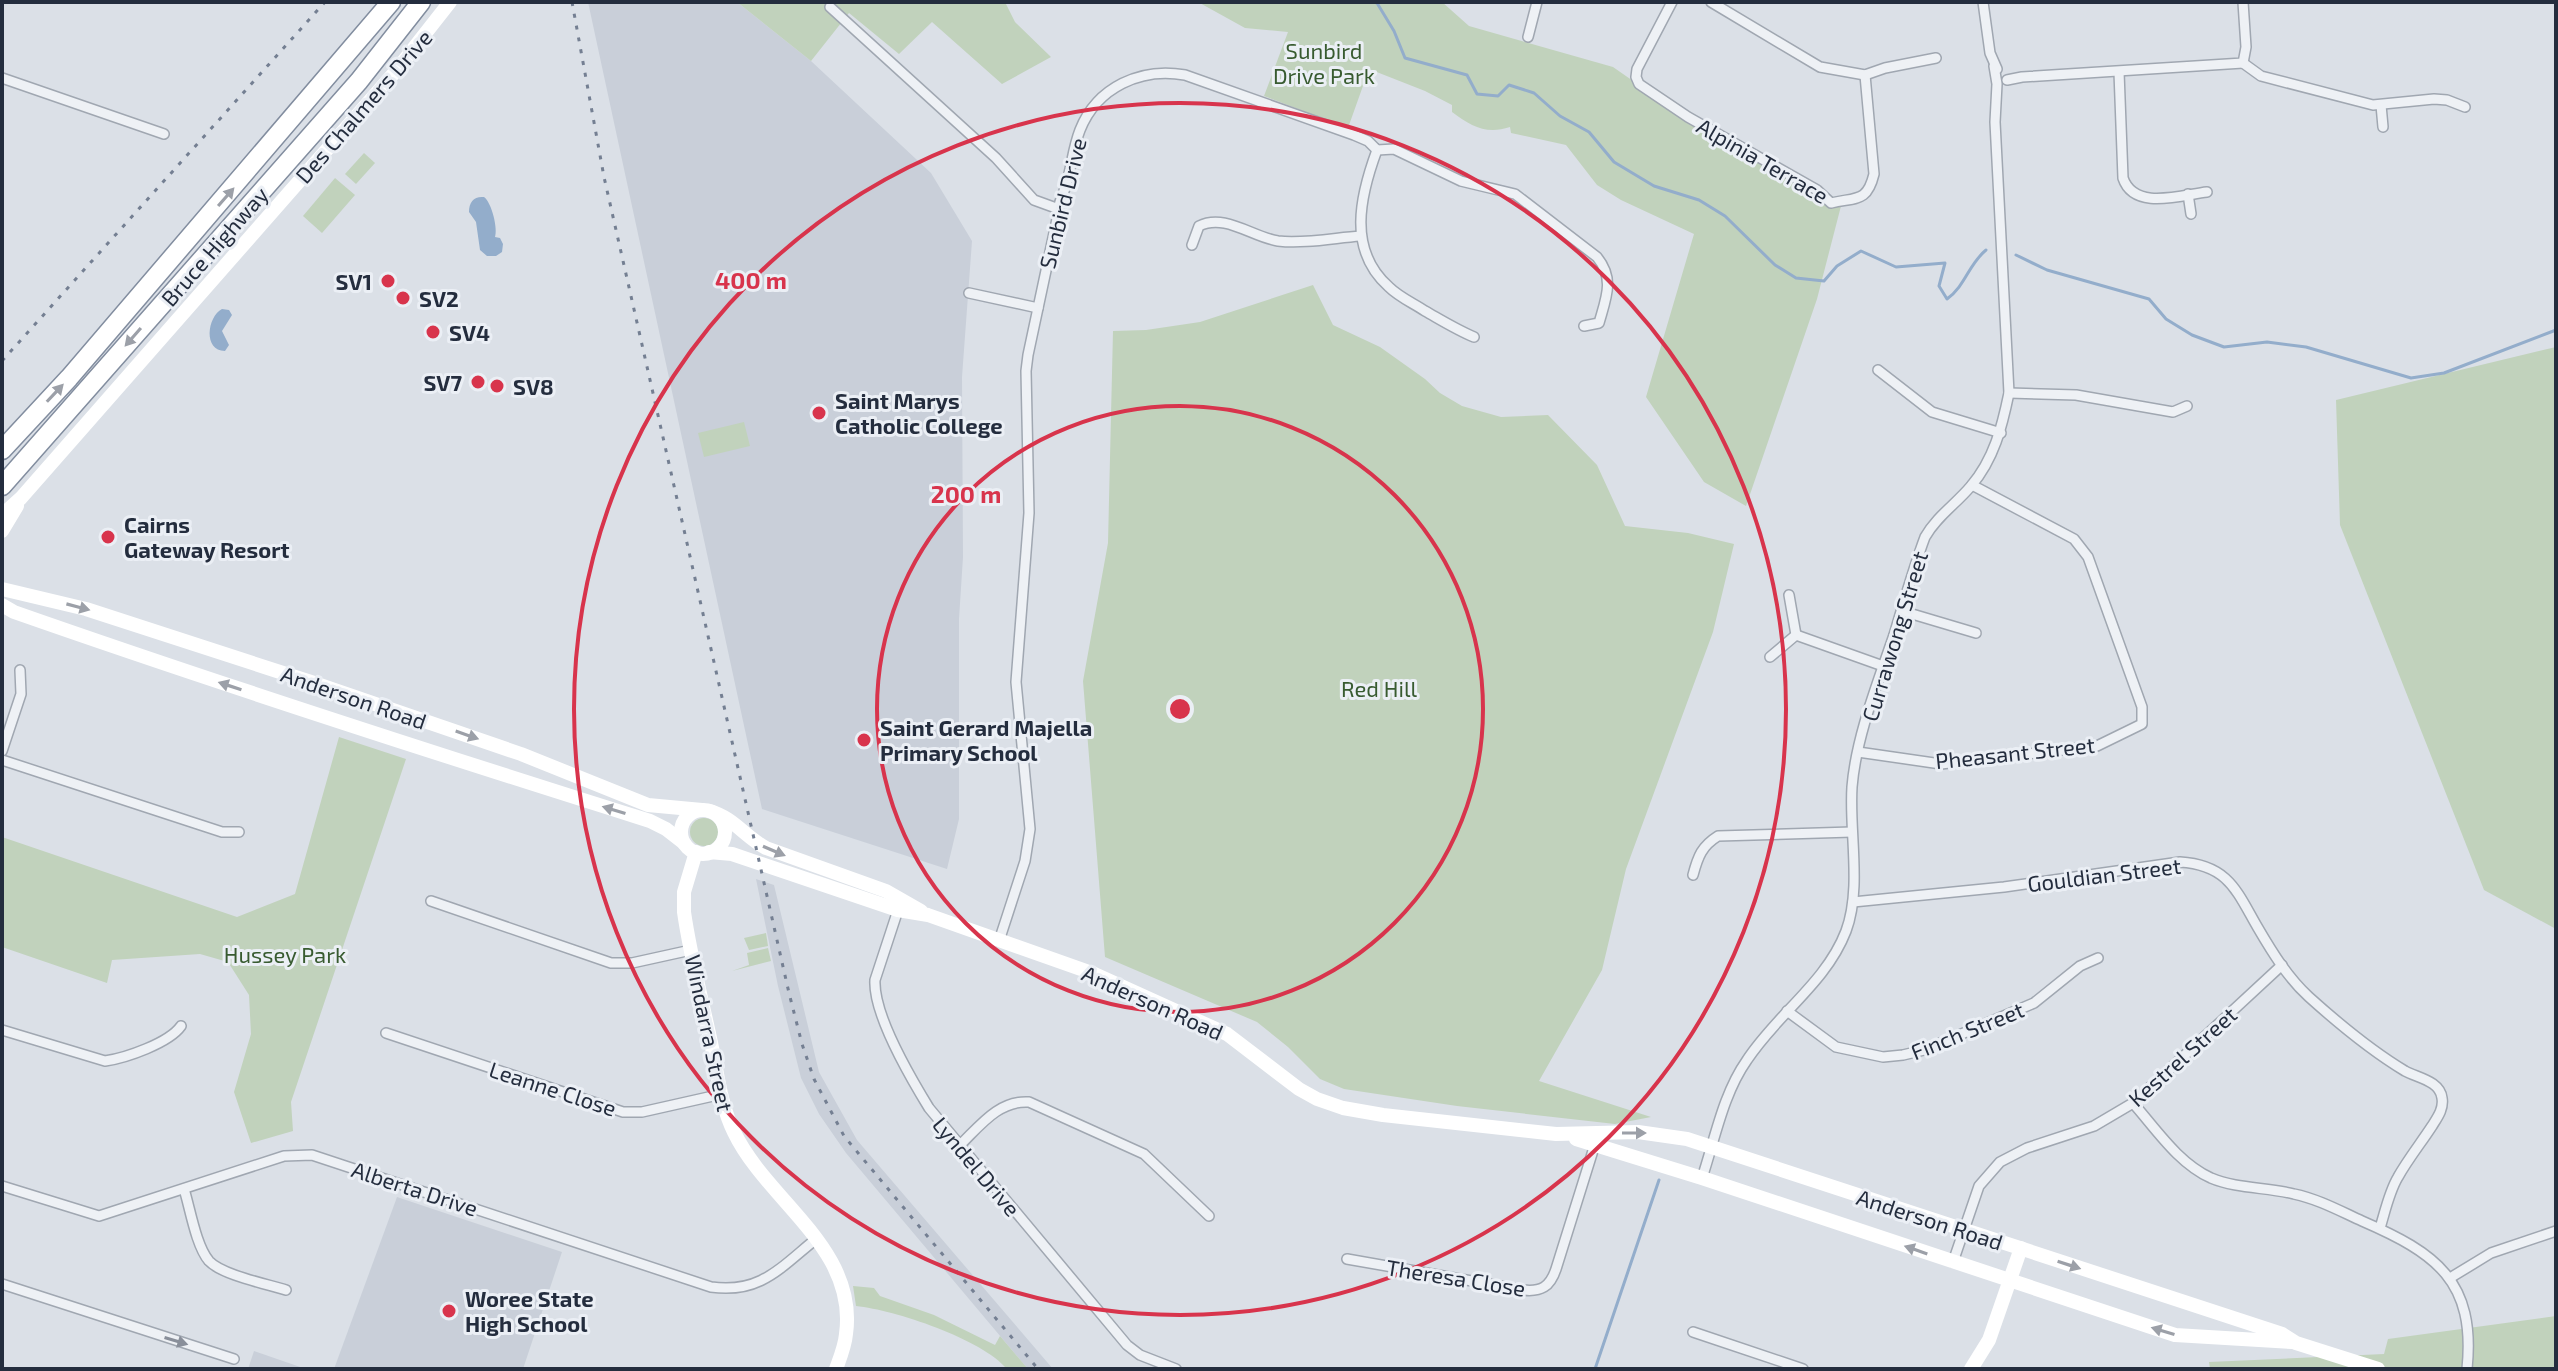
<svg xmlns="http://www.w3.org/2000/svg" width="2558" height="1371" viewBox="0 0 2558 1371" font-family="'Exo 2',sans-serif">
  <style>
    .built { fill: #c9cfd9 }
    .green { fill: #c1d2bc }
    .water { fill: #93adcb }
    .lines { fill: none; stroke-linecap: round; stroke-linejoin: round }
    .stream { stroke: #93adcb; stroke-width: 3 }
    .street-casing { stroke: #a0a7b1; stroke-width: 12 }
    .highway-casing { stroke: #828d9f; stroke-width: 21 }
    .street { stroke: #eef1f5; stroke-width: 9 }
    .secondary { stroke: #fff; stroke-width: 14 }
    .highway { stroke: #fff; stroke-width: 18 }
    .rail { stroke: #747f92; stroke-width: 3; stroke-dasharray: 4 8; stroke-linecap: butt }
    .oneway { fill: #9ca0a8 }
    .oneway2 { fill: #898f9a }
    .ring { fill: none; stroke: #d8344c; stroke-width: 4 }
    .poi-dot { fill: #d8344c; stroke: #ebeff5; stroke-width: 3 }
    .labels { text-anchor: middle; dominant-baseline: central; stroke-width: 6; stroke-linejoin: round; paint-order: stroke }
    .park-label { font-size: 22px; fill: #385b30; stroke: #ebeff5 }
    .street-label { font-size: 22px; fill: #242d3e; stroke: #ebeff5 }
    .poi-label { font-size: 22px; font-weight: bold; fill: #242d3e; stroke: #ebeff5; text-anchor: start }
    .centre { fill: #d8344c; stroke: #ebeff5; stroke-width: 4 }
    .ring-label { font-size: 24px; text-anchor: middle; font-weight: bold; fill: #d8344c; stroke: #ebeff5; stroke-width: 6; stroke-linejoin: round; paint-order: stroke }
  </style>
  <rect width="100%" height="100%" fill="#dbe0e7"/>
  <g class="built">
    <path d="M588 2H737L811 61 931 173 972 241 962 377 963 557 959 619V819L947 869 762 809Z"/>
    <path d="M756 879 774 885 819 1072 857 1140 1053 1369H1028L846 1153 819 1114 801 1078 778 986Z"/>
    <path d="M397 1197 562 1252 523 1369H334Z"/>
    <path d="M254 1351 306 1369H248Z"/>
  </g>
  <g class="green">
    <path d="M737 2H1005L1015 22 1051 57 1002 84 932 22 899 54 849 13 811 61Z"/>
    <path d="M1198 2H1442L1469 26 1613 67 1702 129 1841 206 1817 299 1746 506 1704 482 1646 397 1694 234 1621 200 1597 185 1566 145 1511 133 1510 127C1486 135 1471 126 1452 112V105L1425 91 1369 69 1348 128 1264 96 1288 32 1245 28Z"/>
    <path d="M364 153 375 163 356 184 345 174Z"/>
    <path d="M335 178 355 195 322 233 303 216Z"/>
    <path d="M1313 285 1333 325 1380 347 1425 379 1440 393 1462 406 1501 417 1548 415 1597 465 1625 526 1688 533 1734 544 1713 632 1626 869 1602 970 1539 1081 1651 1117 1615 1124 1457 1106 1344 1089 1320 1079 1288 1047 1257 1022 1105 957 1083 681 1108 543 1113 331 1146 330 1200 322Z"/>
    <path d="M2556 347V929L2484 890 2340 525 2336 400Z"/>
    <path d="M744 422 750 446 704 457 698 433Z"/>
    <path d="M339 737 406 759 291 1102 293 1131 251 1143 234 1092 251 1034 249 995 228 962 200 954 112 960 107 983 2 947V837L237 917 295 894Z"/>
    <circle cx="704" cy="832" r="14"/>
    <path d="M766 933 768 946 749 950 744 938Z"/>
    <path d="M768 948 771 961 732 971 749 965 747 953Z"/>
    <path d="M853 1286 874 1288 880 1296 934 1315 995 1345 1000 1336 1028 1369H1007C982 1339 895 1310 856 1306Z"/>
    <path d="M2556 1316V1369H2210L2209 1362 2384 1354 2388 1339Z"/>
  </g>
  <g class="water">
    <path d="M484 197C492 203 498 229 495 237L500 238 503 244 502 252 496 256H487L480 250 476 222 469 212C469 202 474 196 484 197Z"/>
    <path d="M222 309 229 310 232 315 222 331 229 345 225 351C203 351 207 317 222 309Z"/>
  </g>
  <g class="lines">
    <g class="stream">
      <path d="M1374 2 1377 3 1394 31 1405 58 1467 75 1477 94 1498 96 1509 85 1534 93 1560 116 1589 132 1614 162 1654 186 1699 200 1725 216 1775 265 1796 278 1824 281 1837 266 1861 251 1896 267 1945 263 1939 286 1947 299C1966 285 1968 265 1986 250"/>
      <path d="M2016 255 2047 270 2149 299 2166 319 2192 335 2224 347 2267 342 2306 347 2411 378 2444 373 2556 330"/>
      <path d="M1595 1369 1659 1180"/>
    </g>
    <g class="street-casing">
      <g id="street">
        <path d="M1672 2 1637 69 1636 77 1639 84 1688 117 1817 190 1831 203C1856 197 1867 203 1874 174L1865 75"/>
        <path d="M1711 2 1820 67 1865 75 1885 68 1936 58"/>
        <path d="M1983 2 1990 53 1997 69"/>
        <path d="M830 7 996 158 1034 200 1056 208"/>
        <path d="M1528 37 1537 2"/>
        <path d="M2243 63 2261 76 2373 105 2434 99 2447 100 2465 107"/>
        <path d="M2119 72 2123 178C2134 211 2181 195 2207 192"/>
        <path d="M2 78 164 134"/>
        <path d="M2007 80 2022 77 2243 63 2246 47 2243 2"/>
        <path d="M2381 105 2383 127"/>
        <path d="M1377 150C1360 196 1347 250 1389 287 1399 297 1413 303 1425 311 1441 320 1457 330 1474 337"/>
        <path d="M2188 194 2191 214"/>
        <path d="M1192 245 1199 226C1225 213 1252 237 1278 241 1304 244 1334 238 1360 236"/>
        <path d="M969 293 1038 308"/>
        <path d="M1878 370 1932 412 2001 433"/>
        <path d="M2009 393 2076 395 2173 412 2187 406"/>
        <path d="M1789 595 1796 635"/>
        <path d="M1902 611 1976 633"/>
        <path d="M1770 657 1796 635 1883 666"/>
        <path d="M2 751 21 694 20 670"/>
        <path d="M1858 752 1941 764 2097 746 2142 724V707L2088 557 2074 539 1972 485"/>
        <path d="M2 760 222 832H239"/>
        <path d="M1693 875C1698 856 1702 846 1718 836L1852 832"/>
        <path d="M431 901 611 963H632L691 950"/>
        <path d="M1853 902 2004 887 2180 862C2229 865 2237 892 2258 928 2272 952 2288 978 2309 997 2339 1024 2370 1050 2405 1071 2418 1078 2440 1081 2442 1098 2444 1109 2437 1118 2432 1126 2421 1143 2408 1159 2398 1177 2389 1192 2385 1212 2380 1228"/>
        <path d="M898 910 875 980C873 1014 910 1077 929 1108L1127 1345 1140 1355 1176 1369"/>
        <path d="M999 941 1025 861 1030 829 1016 682 1029 513 1026 371 1028 355 1057 219C1056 205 1065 193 1068 178 1072 162 1074 145 1080 130 1097 87 1141 67 1185 75L1354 135 1368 141 1377 150 1394 149 1461 181 1515 194 1597 257C1615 279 1606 298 1599 323L1584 326"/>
        <path d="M1787 1011 1836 1047 1883 1057 1903 1055 1924 1050 2034 1003 2080 966 2098 958"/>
        <path d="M2 1030 105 1061C126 1058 169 1043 181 1026"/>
        <path d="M386 1033 623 1112H642L722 1094"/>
        <path d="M2133 1103C2156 1129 2178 1163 2211 1178 2237 1189 2267 1187 2294 1194 2318 1199 2340 1211 2362 1221 2436 1253 2476 1281 2467 1369"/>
        <path d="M959 1146C979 1127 998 1100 1029 1102L1144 1154 1209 1216"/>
        <path d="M1702 1178C1715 1139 1723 1094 1747 1060 1777 1014 1826 983 1846 931 1862 888 1849 832 1852 787 1856 737 1878 682 1894 635 1904 602 1913 569 1925 537 1937 516 1956 504 1971 486 1994 459 2002 427 2009 393L1995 122 1997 84 1994 66"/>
        <path d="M2 1186 99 1216 284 1156 312 1155 711 1287C760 1294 780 1268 816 1239"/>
        <path d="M184 1189C190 1208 196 1246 209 1261 222 1275 267 1284 286 1290"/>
        <path d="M1347 1259 1523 1290C1541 1292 1550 1287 1556 1269L1596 1141"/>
        <path d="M1953 1262 1979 1186 2000 1162 2027 1148 2094 1126 2133 1103 2282 965"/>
        <path d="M2450 1278 2491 1253 2556 1231"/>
        <path d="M2 1284 234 1359"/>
        <path d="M1693 1332 1803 1369"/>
      </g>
    </g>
    <g class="highway-casing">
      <g id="highway">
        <path d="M2 450 69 378 391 2"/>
        <path d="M2 486 359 81 421 2"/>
      </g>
    </g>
    <use href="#street" class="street"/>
    <g class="secondary">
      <path d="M2 515 21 498 395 72 450 2"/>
      <path d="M2 531 17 506"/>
      <path d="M2 589 86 609 314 683 521 754 648 805 702 810"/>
      <path d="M2 605 14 612C225 686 437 754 650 821L666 829 684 843"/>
      <circle cx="703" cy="832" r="22"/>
      <path d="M709 811C733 817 745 837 766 848L886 891 921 911"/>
      <path d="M696 852 684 892V912C690 954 701 996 710 1038 717 1069 720 1104 734 1132 767 1201 858 1248 846 1334 845 1346 840 1358 836 1369"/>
      <path d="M709 852 732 854 898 910 928 915 1092 973 1227 1034 1299 1089 1317 1099 1343 1108 1383 1115 1556 1134 1638 1132 1687 1139 2282 1334 2296 1343 2378 1369"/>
      <path d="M1576 1139 1702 1178 2175 1335 2292 1342"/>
      <path d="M1971 1369 1989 1340 2021 1248"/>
    </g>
    <use href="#highway" class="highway"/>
    <g class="rail">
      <path d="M572 2 604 177 789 993 802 1044 814 1079 844 1136 1038 1369"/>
      <path d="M2 361 325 2"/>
    </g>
  </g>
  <defs><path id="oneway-solid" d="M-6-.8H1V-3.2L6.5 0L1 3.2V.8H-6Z" transform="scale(2)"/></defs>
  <g class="oneway">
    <use href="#oneway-solid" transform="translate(226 197) rotate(-49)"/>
    <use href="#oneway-solid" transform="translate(133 337) rotate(131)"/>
    <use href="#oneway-solid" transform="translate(55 393) rotate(-47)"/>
    <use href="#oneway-solid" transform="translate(78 607) rotate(15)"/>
    <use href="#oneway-solid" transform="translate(230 686) rotate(-162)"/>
    <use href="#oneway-solid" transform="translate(467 735) rotate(19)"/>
    <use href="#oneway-solid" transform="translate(614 810) rotate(-163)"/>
    <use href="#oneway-solid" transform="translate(774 851) rotate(23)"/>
    <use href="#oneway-solid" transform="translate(1634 1133)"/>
    <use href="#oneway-solid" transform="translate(1916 1250) rotate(-161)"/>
    <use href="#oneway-solid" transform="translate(2069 1265) rotate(18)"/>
    <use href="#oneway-solid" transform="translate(2163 1331) rotate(-163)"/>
  </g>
  <use class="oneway2" href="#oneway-solid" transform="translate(176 1341) rotate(17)"/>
  <g class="ring">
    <circle cx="1180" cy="709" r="303"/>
    <circle cx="1180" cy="709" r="606"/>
  </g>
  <g class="poi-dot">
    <circle cx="388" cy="281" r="8"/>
    <circle cx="403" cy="298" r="8"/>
    <circle cx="433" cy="332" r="8"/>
    <circle cx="478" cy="382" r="8"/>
    <circle cx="497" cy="386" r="8"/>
    <circle cx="819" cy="413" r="8"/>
    <circle cx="108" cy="537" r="8"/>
    <circle cx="864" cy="740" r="8"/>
    <circle cx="449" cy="1311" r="8"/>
  </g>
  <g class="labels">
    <g class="park-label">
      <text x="1324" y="50">Sunbird<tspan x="1324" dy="25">Drive Park</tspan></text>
      <text x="1379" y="688">Red Hill</text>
      <text x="285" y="954">Hussey Park</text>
    </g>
    <g class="street-label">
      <text transform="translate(363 106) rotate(-49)">Des Chalmers Drive</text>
      <text transform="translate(1763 160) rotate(30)">Alpinia Terrace</text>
      <text transform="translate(1062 203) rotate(-76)">Sunbird Drive</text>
      <text transform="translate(214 246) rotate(-49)">Bruce Highway</text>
      <text transform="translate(1894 636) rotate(-73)">Currawong Street</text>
      <text transform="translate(354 697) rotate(19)">Anderson Road</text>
      <text transform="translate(2015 752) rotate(-6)">Pheasant Street</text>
      <text transform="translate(2104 874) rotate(-7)">Gouldian Street</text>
      <text transform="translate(1153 1002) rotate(24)">Anderson Road</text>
      <text transform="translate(1967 1030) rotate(-22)">Finch Street</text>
      <text transform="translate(710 1033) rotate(78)">Windarra Street</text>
      <text transform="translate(2182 1056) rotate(-42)">Kestrel Street</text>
      <text transform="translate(553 1088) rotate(18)">Leanne Close</text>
      <text transform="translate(977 1166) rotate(50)">Lyndel Drive</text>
      <text transform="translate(415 1188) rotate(18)">Alberta Drive</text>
      <text transform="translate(1930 1219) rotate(18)">Anderson Road</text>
      <text transform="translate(1456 1277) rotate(9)">Theresa Close</text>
    </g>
    <g class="poi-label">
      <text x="372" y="281" text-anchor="end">SV1</text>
      <text x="419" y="298">SV2</text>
      <text x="449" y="332">SV4</text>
      <text x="462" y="382" text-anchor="end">SV7</text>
      <text x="513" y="386">SV8</text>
      <text x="835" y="400">Saint Marys<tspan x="835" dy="25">Catholic College</tspan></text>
      <text x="124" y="524">Cairns<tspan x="124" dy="25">Gateway Resort</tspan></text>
      <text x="880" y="727">Saint Gerard Majella<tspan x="880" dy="25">Primary School</tspan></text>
      <text x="465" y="1298">Woree State<tspan x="465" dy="25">High School</tspan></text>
    </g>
  </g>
  <circle cx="1180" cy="709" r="12" class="centre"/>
  <g class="ring-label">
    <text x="751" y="289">400 m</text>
    <text x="966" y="503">200 m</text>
  </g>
  <rect width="2558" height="1371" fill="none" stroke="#242d3e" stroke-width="8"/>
</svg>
